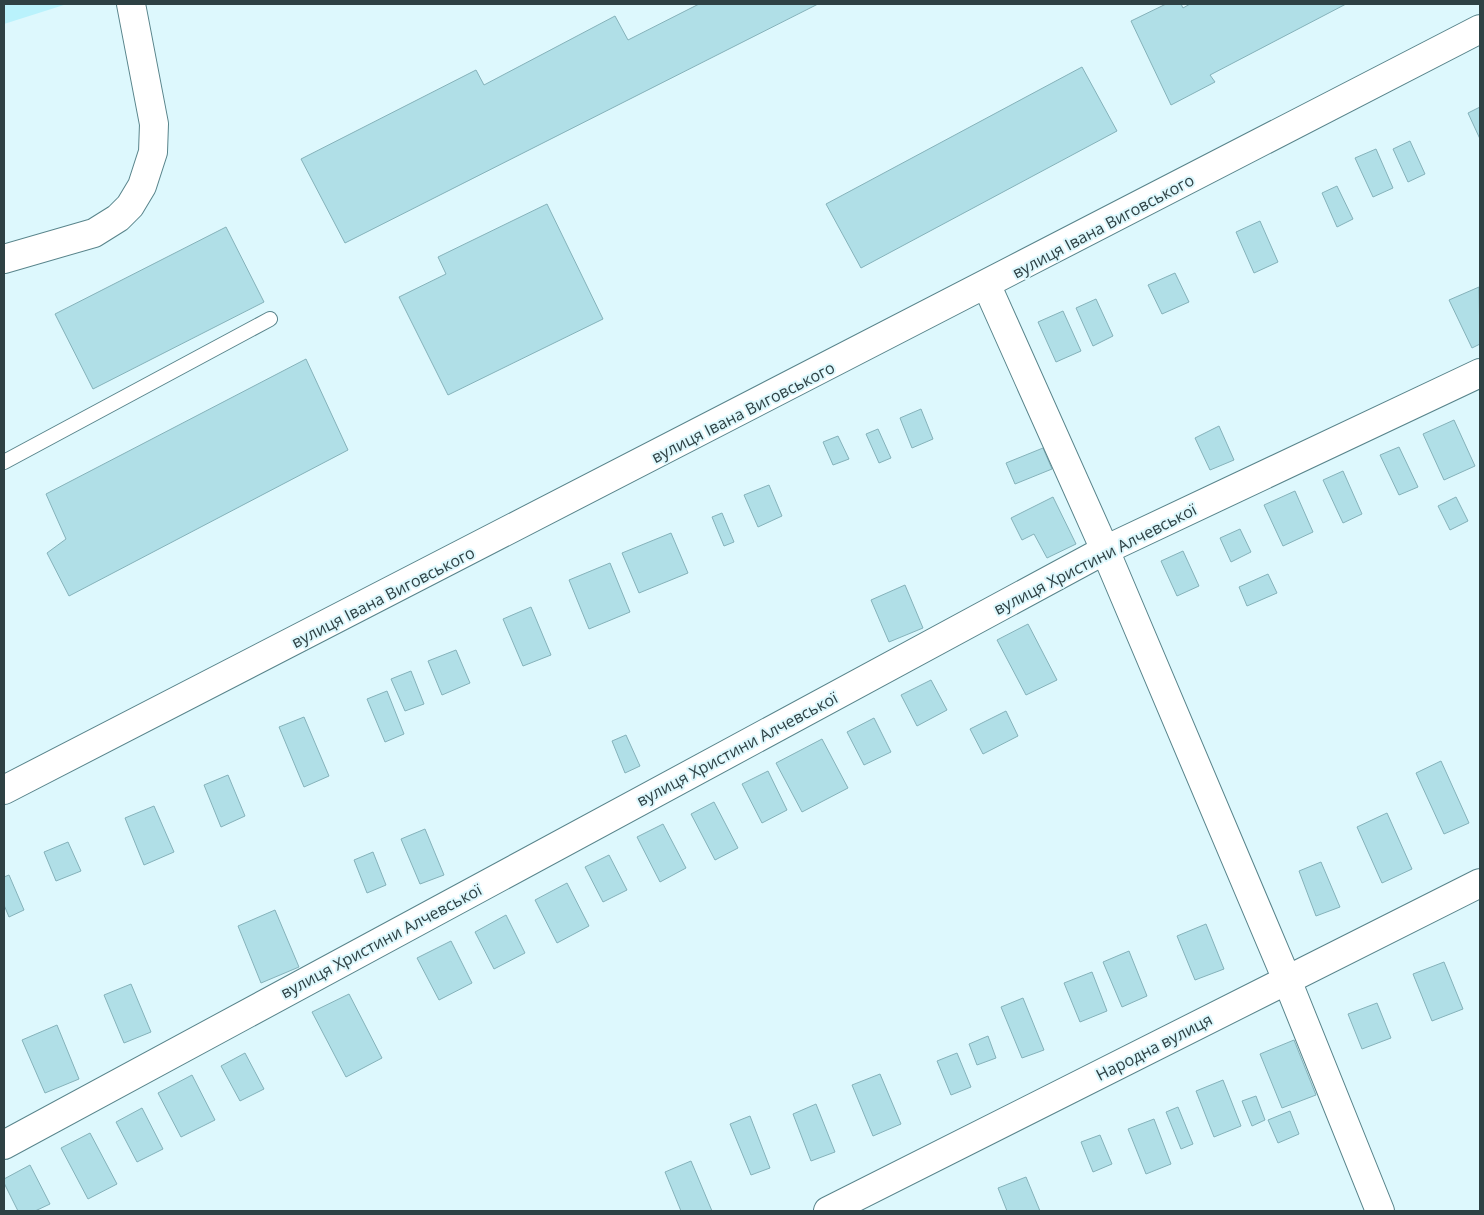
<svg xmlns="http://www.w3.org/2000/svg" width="1484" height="1215" viewBox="0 0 1484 1215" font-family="'Open Sans',sans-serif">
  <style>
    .built { fill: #b9f2fc }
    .building { fill: #b0dfe7; stroke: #85b2ba }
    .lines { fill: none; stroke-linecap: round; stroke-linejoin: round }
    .lane-casing { stroke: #58848b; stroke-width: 16 }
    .street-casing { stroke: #58848b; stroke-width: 30 }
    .secondary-casing { stroke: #58848b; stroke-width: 30 }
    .lane { stroke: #fff; stroke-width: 14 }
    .street { stroke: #fff; stroke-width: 28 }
    .secondary { stroke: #fff; stroke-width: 28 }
    .labels { text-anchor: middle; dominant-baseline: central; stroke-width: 4; stroke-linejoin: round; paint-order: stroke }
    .street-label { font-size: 16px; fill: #2e4144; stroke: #ddf8fd }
  </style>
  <rect width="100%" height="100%" fill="#ddf8fd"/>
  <path class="built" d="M4 4H67L4 24Z"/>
  <g class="building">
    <path d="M699 4H818L345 243 301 159 476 70 484 85 615 16 628 40Z"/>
    <path d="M1166 4H1181L1183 8 1190 4H1346L1210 75 1215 82 1171 105 1131 21Z"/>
    <path d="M1082 67 1117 131 861 268 826 204Z"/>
    <path d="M1480 107V139L1468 113Z"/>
    <path d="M1410 141 1425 174 1408 182 1393 149Z"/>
    <path d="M1376 149 1393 188 1373 197 1355 158Z"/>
    <path d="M1337 186 1353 219 1337 227 1322 193Z"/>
    <path d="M547 204 603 319 448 395 399 297 446 274 438 257Z"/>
    <path d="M1260 221 1278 262 1254 273 1236 232Z"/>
    <path d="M226 227 264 302 93 389 55 314Z"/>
    <path d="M1175 273 1189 302 1162 314 1148 285Z"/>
    <path d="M1479 287 1480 344 1472 348 1449 300Z"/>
    <path d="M1096 299 1113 336 1093 346 1076 308Z"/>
    <path d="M1063 311 1081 351 1056 362 1038 322Z"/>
    <path d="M306 359 348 450 69 596 47 553 66 539 46 494Z"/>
    <path d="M921 409 933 439 912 448 900 418Z"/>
    <path d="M1454 420 1475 466 1444 480 1423 434Z"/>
    <path d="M1219 426 1234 460 1210 470 1195 438Z"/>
    <path d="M878 429 891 458 879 463 866 434Z"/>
    <path d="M838 436 849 459 833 465 823 442Z"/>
    <path d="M1399 447 1418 487 1399 495 1380 455Z"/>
    <path d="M1043 448 1052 469 1015 484 1006 463Z"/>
    <path d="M1343 471 1362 514 1343 523 1323 480Z"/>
    <path d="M769 485 782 516 758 527 744 495Z"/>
    <path d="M1295 491 1313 532 1283 546 1264 505Z"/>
    <path d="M1053 497 1076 544 1047 558 1034 534 1022 540 1011 518Z"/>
    <path d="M1456 497 1468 521 1450 530 1438 506Z"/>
    <path d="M722 513 734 542 724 546 712 517Z"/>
    <path d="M1240 529 1251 552 1231 562 1220 538Z"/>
    <path d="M671 533 688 573 639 593 622 553Z"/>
    <path d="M1183 551 1199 586 1177 596 1161 561Z"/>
    <path d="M610 563 630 612 589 629 569 580Z"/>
    <path d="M1268 574 1277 593 1247 606 1239 587Z"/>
    <path d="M905 585 923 628 889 642 871 600Z"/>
    <path d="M531 607 551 655 523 666 503 619Z"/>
    <path d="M1028 624 1057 680 1026 695 997 640Z"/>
    <path d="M456 650 470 683 442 695 428 661Z"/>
    <path d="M411 671 424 704 405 711 391 679Z"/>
    <path d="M931 680 947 710 917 726 901 695Z"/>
    <path d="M387 691 404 734 385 742 367 699Z"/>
    <path d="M1006 711 1018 736 983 754 970 729Z"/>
    <path d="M304 717 329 776 304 787 279 727Z"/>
    <path d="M874 718 891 752 864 765 847 732Z"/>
    <path d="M626 735 640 766 625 773 612 741Z"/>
    <path d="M822 739 848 788 802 812 776 763Z"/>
    <path d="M1441 761 1469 823 1444 834 1416 773Z"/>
    <path d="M768 771 787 810 762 823 742 784Z"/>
    <path d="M228 775 245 816 221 827 204 785Z"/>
    <path d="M714 802 738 848 715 860 691 814Z"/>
    <path d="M154 806 174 852 144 865 125 818Z"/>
    <path d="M1387 813 1412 869 1382 883 1357 827Z"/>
    <path d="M663 824 686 868 660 882 637 837Z"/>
    <path d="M425 829 444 875 420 884 401 839Z"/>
    <path d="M68 842 81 871 56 881 44 852Z"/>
    <path d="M373 852 386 885 367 893 354 860Z"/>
    <path d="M609 855 627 890 603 902 585 867Z"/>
    <path d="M1321 862 1340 907 1316 916 1299 871Z"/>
    <path d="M9 875 24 910 9 917 4 905V877Z"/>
    <path d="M567 883 589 926 557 943 535 900Z"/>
    <path d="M275 910 299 967 261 983 238 926Z"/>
    <path d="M506 915 525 953 494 969 475 932Z"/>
    <path d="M1206 924 1224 969 1195 980 1177 936Z"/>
    <path d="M451 941 472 983 439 1000 417 958Z"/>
    <path d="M1129 951 1147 996 1122 1007 1103 962Z"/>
    <path d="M1444 962 1463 1009 1432 1021 1413 974Z"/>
    <path d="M1092 972 1107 1011 1080 1022 1064 983Z"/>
    <path d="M131 984 151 1032 124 1043 104 995Z"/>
    <path d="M349 994 382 1058 346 1077 312 1012Z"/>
    <path d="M1023 998 1044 1050 1022 1058 1001 1007Z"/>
    <path d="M1377 1003 1391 1038 1362 1049 1348 1014Z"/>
    <path d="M57 1025 79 1079 45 1093 22 1040Z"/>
    <path d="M988 1036 996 1058 977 1065 969 1044Z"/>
    <path d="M1294 1040 1316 1095 1282 1108 1260 1054Z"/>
    <path d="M245 1053 264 1089 240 1101 221 1066Z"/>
    <path d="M957 1053 971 1087 951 1095 937 1061Z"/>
    <path d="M880 1074 901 1124 873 1136 852 1085Z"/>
    <path d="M192 1075 215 1120 181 1137 158 1093Z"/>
    <path d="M1223 1080 1241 1126 1214 1137 1196 1091Z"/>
    <path d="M1256 1096 1265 1120 1252 1126 1242 1101Z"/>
    <path d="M816 1104 835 1152 811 1161 793 1114Z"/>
    <path d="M1178 1107 1193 1144 1181 1149 1166 1112Z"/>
    <path d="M142 1108 163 1149 137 1162 116 1122Z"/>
    <path d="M1290 1111 1299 1134 1278 1143 1268 1120Z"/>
    <path d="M750 1116 770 1168 751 1175 730 1124Z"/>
    <path d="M1154 1119 1171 1164 1146 1174 1128 1129Z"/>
    <path d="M90 1133 117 1184 88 1199 61 1148Z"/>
    <path d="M1100 1135 1112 1164 1093 1172 1081 1142Z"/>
    <path d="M691 1161 712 1211H681L665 1172Z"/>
    <path d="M30 1165 50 1204 35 1211H18L4 1183V1179Z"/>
    <path d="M1026 1177 1040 1211H1007L998 1188Z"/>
  </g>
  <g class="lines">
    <g class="lane-casing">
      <path id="lane" d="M4 462 270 319"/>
    </g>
    <g class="street-casing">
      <g id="street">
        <path d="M4 259 94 233 118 218 130 206 142 186 153 152 154 124 131 4"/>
        <path d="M987 286 1105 550 1287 980 1380 1211"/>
        <path d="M4 790C497 539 989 285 1480 29"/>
        <path d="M4 1145 1105 550 1480 373"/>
      </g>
    </g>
    <g class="secondary-casing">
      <path id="secondary" d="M828 1211 1480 883"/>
    </g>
    <use href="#lane" class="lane"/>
    <use href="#street" class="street"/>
    <use href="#secondary" class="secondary"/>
  </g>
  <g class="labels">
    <g class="street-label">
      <text transform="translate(1103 226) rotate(-28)">вулиця Івана Виговського</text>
      <text transform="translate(743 412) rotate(-27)">вулиця Івана Виговського</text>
      <text transform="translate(1095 559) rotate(-27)">вулиця Христини Алчевської</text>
      <text transform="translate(383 597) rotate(-27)">вулиця Івана Виговського</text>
      <text transform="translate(737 749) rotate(-28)">вулиця Христини Алчевської</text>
      <text transform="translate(381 941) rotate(-28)">вулиця Христини Алчевської</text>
      <text transform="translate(1154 1047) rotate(-27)">Народна вулиця</text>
    </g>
  </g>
  <rect width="1484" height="1215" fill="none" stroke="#2e4144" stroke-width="10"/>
</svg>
